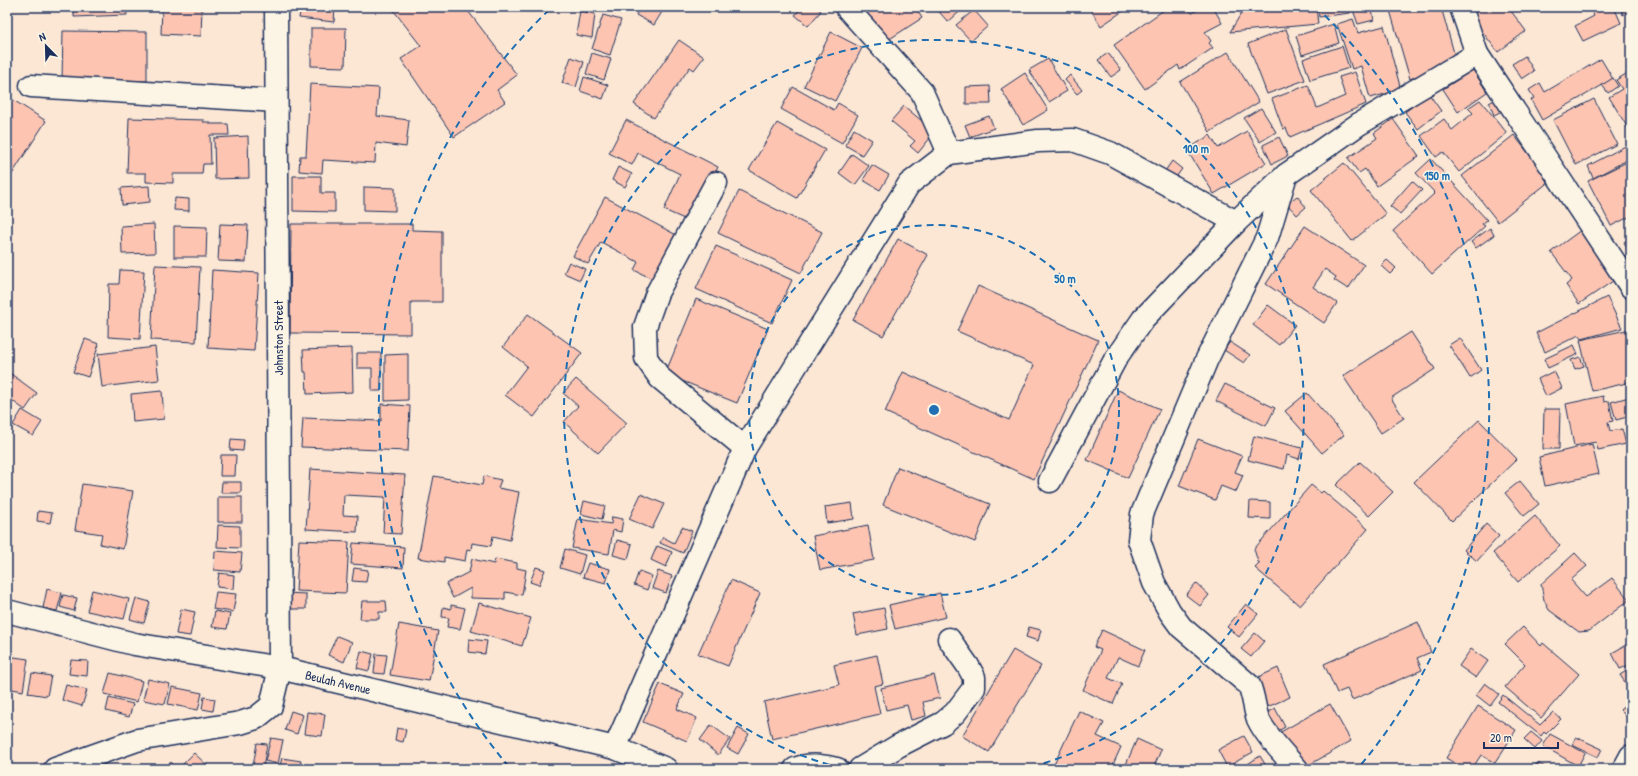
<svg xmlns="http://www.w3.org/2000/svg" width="1638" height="776" viewBox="0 0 1638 776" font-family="'Patrick Hand',sans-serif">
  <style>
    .building { fill: #fdc5b1; stroke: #1b2f5e }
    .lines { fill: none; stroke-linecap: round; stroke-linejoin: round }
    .minor-casing { stroke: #1b2f5e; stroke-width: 25 }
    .minor { stroke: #fcf5e5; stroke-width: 22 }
    .ring { fill: none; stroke: #1f6fb2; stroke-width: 2; stroke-dasharray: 7 5 }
    .labels { text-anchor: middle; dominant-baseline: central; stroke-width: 3; stroke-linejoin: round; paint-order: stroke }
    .street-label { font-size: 13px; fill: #1b2f5e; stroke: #fcf5e5 }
    .centre { fill: #1f6fb2; stroke: #fcf5e5; stroke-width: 2 }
    .ring-label { font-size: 12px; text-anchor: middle; font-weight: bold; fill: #1f6fb2; stroke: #fcf5e5; stroke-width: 3; stroke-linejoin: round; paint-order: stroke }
  </style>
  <rect width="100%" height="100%" fill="#fce7d5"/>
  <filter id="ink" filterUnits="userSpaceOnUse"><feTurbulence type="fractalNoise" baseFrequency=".025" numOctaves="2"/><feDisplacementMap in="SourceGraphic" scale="8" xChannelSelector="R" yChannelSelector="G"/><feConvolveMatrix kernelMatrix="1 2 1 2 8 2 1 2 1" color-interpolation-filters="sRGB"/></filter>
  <g filter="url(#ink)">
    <g class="building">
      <path d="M74 7H126L127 15 74 17Z"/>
      <path d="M162 7H202L201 36 161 34Z"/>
      <path d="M301 7H335L334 22 299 18Z"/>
      <path d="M391 7H465L517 75 497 90 505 102 454 137 401 59 421 46Z"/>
      <path d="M615 7H628L626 12Z"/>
      <path d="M640 7H665L654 25 636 15Z"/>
      <path d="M802 7H816L821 11 808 26 795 15Z"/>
      <path d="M862 7H915L922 18 885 42Z"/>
      <path d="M935 7H965L948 22Z"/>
      <path d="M1089 7H1129L1101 26Z"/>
      <path d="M1168 7H1187L1192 13 1203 7H1213L1222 23 1205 32 1211 41 1209 43 1213 48 1180 70 1178 65 1145 89 1114 45Z"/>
      <path d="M1245 7H1316L1318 24 1230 32Z"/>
      <path d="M1318 7H1349L1350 13 1319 17Z"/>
      <path d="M1352 7H1388V8L1372 10 1374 20 1358 24Z"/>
      <path d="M1389 7H1441L1456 60 1410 79Z"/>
      <path d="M1483 7H1508L1526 31 1498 52 1470 16Z"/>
      <path d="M1590 7H1614L1621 23 1583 41 1575 26 1594 16Z"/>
      <path d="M1620 7H1631V11L1623 15Z"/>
      <path d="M974 10 988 26 971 41 956 25Z"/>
      <path d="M580 11 595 14 592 38 576 35Z"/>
      <path d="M603 15 621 20 610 55 592 49Z"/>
      <path d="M1353 19 1358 33 1384 26 1401 90 1370 98 1361 66 1352 69 1337 24Z"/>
      <path d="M1334 24 1339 43 1302 55 1296 36Z"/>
      <path d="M311 28H346L345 67 311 66Z"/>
      <path d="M1286 29 1305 80 1267 94 1248 44Z"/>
      <path d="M63 31 147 32V81L62 80Z"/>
      <path d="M831 32 862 48 835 101 804 86Z"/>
      <path d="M679 40 704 57 694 70 690 67 654 118 634 104Z"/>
      <path d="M1342 46 1349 68 1310 80 1303 59Z"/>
      <path d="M1228 52 1259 102 1210 132 1180 82Z"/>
      <path d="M592 53 611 59 604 80 586 74Z"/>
      <path d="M1108 53 1121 70 1111 77 1098 60Z"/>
      <path d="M1525 56 1534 71 1522 79 1512 64Z"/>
      <path d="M571 57 584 62 576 87 562 83Z"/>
      <path d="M1048 59 1067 91 1049 102 1029 70Z"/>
      <path d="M1601 59 1613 79 1542 120 1531 100 1534 98 1529 90 1540 83 1545 92Z"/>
      <path d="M1473 70 1487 92 1458 112 1443 89Z"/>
      <path d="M1631 71V128L1629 130 1609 97 1622 89 1616 80Z"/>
      <path d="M1355 72 1366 104 1290 137 1286 128 1283 129 1272 99 1308 85 1317 108 1345 96 1339 77Z"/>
      <path d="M1025 73 1048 110 1023 125 1001 89Z"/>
      <path d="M1070 75 1082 90 1077 94 1065 80Z"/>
      <path d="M584 77 608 85 603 99 580 91Z"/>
      <path d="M1613 78 1618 86 1608 93 1602 85Z"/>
      <path d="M310 84 379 88 377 116 409 120 406 147 376 143 375 163 323 160 322 173 299 171 300 156H306Z"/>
      <path d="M990 86 991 104H966V87Z"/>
      <path d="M793 87 834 110 838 103 858 115 842 143 781 109Z"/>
      <path d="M1429 94 1441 111 1418 129 1405 112Z"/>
      <path d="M7 96 46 121 7 182Z"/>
      <path d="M1496 99 1502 111 1494 115 1489 103Z"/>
      <path d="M1594 99 1617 144 1576 165 1553 120Z"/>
      <path d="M1480 100 1507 133 1459 172 1443 152 1436 157 1421 136 1444 119 1452 130 1473 113 1468 108Z"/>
      <path d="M904 106 935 132 918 153 910 146 915 141 891 121Z"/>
      <path d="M1261 108 1276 132 1260 142 1244 118Z"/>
      <path d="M989 116 994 128 970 137 965 125Z"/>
      <path d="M129 118 204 120 203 122H210V124H228L229 135H210L211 164H203L202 174H173V183L146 182V173H127Z"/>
      <path d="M1393 119 1419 156 1377 186 1365 169 1359 173 1348 158 1377 138 1374 133Z"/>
      <path d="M626 120 718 167 691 222 664 210 680 174 638 153 632 165 609 153Z"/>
      <path d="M777 123 825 150 797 198 749 170Z"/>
      <path d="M854 129 872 140 862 155 845 145Z"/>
      <path d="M1247 131 1266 163 1214 194 1187 150 1210 135 1218 148Z"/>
      <path d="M1514 135 1550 181 1498 222 1462 176Z"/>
      <path d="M248 136 249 178 215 179 214 138Z"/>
      <path d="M1279 137 1288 156 1272 164 1263 145Z"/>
      <path d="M1631 143V158L1593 178 1588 166Z"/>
      <path d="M852 154 869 166 855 185 839 173Z"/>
      <path d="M1431 159 1487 220 1482 224 1485 226 1432 274 1393 231 1435 193 1416 173Z"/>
      <path d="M1631 160V216L1611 226 1588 181Z"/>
      <path d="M1172 161 1182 169 1173 181 1163 174Z"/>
      <path d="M1344 163 1386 214 1352 241 1311 190Z"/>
      <path d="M872 165 889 175 880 190 863 180Z"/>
      <path d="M618 167 632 174 625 187 612 180Z"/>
      <path d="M293 176H321V193H335V212L293 211Z"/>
      <path d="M1412 181 1422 190 1400 214 1390 206Z"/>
      <path d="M149 186 150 202 122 205 121 188Z"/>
      <path d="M364 187 395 188V211L364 210Z"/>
      <path d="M739 191 822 232 801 273 718 233Z"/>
      <path d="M1297 196 1306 207 1297 215 1287 204Z"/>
      <path d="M605 197 682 238 659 282 634 270 638 262 601 242 588 264 573 256Z"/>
      <path d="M175 198 189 199V211L174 210Z"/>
      <path d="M154 224 155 253 122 254 121 226Z"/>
      <path d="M220 224 248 225 246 262 218 261Z"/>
      <path d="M291 224H412V230L442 231V302H411V334L290 333Z"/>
      <path d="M174 226 207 227 206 257H174Z"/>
      <path d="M1305 226 1364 265 1348 289 1334 280 1336 277 1325 269 1313 287 1337 303 1324 323 1266 284Z"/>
      <path d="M1490 228 1494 235 1476 248 1471 242Z"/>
      <path d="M1581 230 1616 279 1579 304 1566 285 1572 280 1551 252Z"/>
      <path d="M898 239 928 255 883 336 853 320Z"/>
      <path d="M1631 239V256L1624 242Z"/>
      <path d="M716 246 792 280 772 323 696 289Z"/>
      <path d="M1387 260 1396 268 1390 274 1381 266Z"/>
      <path d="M569 262 585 269 580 280 564 273Z"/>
      <path d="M155 265 200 267 196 342 151 340Z"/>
      <path d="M120 270 144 271 140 339 108 337 109 284H119Z"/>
      <path d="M212 270 259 273 254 351 208 348Z"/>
      <path d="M978 286 1098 340 1034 479 885 412 903 372 1009 420 1034 365 957 331Z"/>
      <path d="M1607 297 1622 328 1582 339 1579 335 1545 352 1536 333Z"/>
      <path d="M696 299 768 329 737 403 665 374Z"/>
      <path d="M1268 305 1295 325 1279 345 1253 325Z"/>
      <path d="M528 314 582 353 534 417 505 395 527 366 503 347Z"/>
      <path d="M1631 329V382L1592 391 1580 340Z"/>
      <path d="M1411 332 1435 369 1391 398 1404 418 1381 433 1343 376Z"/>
      <path d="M1460 338 1481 370 1470 378 1449 345Z"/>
      <path d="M85 339 99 344 88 377 73 372Z"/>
      <path d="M1230 342 1250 355 1244 363 1224 350Z"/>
      <path d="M1574 345 1578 354 1548 368 1544 359Z"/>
      <path d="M155 347 159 380 102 387 98 354Z"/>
      <path d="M352 348 353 392 307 394 306 372H304L303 350Z"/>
      <path d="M357 353H381V391H372V368H357Z"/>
      <path d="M408 354V400L385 401V355Z"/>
      <path d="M1580 357 1584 366 1575 369 1571 360Z"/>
      <path d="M7 371 37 393 25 410 7 397Z"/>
      <path d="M1554 371 1562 388 1546 396 1538 379Z"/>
      <path d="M576 379 627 423 598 453 564 422 578 406 563 393Z"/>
      <path d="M1225 384 1275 408 1266 426 1216 401Z"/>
      <path d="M1118 390 1160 409 1128 478 1087 460Z"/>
      <path d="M162 391 164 419 133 422 131 394Z"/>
      <path d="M1307 393 1344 435 1322 453 1285 411Z"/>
      <path d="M1603 396 1604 402 1609 401 1613 421 1608 422 1610 431 1622 429 1626 444 1598 450 1596 442 1574 446 1566 404Z"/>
      <path d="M1629 397 1631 405V416L1616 420 1611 402Z"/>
      <path d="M381 404 410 406 408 451 301 447 303 418 381 421Z"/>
      <path d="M1544 409H1560L1559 449H1543Z"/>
      <path d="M22 410 42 422 33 436 13 425Z"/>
      <path d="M1479 420 1517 459 1452 521 1414 482Z"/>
      <path d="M1631 428V441L1627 430Z"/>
      <path d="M1254 436 1302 448 1299 459 1287 455 1284 469 1248 460Z"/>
      <path d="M231 439 244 440 243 451 230 450Z"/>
      <path d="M1198 439 1242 456 1235 472 1243 475 1236 492 1221 486 1215 500 1179 486Z"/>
      <path d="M1592 444 1599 474 1545 486 1539 457Z"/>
      <path d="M221 455H236L235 476H220Z"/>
      <path d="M1360 462 1393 492 1369 516 1336 485Z"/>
      <path d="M898 467 990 504 975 542 883 505Z"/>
      <path d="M310 469 405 475 401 534 383 533 385 497 344 495 343 515 358 516 357 532 306 529Z"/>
      <path d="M434 476 482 485 484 476 501 480 498 488 519 492 510 540 493 536 491 546 472 543 471 550 467 549 465 561 444 557V562L418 558Z"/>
      <path d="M1520 481 1539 504 1524 516 1505 493Z"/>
      <path d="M222 482H241V493H221Z"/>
      <path d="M82 484 133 491 123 549 100 544 102 534 75 530Z"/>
      <path d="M1311 485 1321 493 1323 491 1368 529 1300 606 1255 568 1260 563 1258 562 1254 549Z"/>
      <path d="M641 494 664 504 652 529 629 519Z"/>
      <rect x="218" y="497" width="24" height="25"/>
      <path d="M584 501 605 506 602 519 581 514Z"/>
      <path d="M1250 501 1270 502V519L1249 518Z"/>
      <path d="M852 503 854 519 827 523 825 507Z"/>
      <path d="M38 511 52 513 50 523 37 521Z"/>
      <path d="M1535 516 1560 546 1518 582 1493 553Z"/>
      <path d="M612 517 623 519 621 532 613 530 609 554 572 548 578 519 611 524Z"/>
      <path d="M1486 524 1499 536 1477 561 1464 550Z"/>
      <path d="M218 525 240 526V548L217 547Z"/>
      <path d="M868 525 874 560 820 570 813 536Z"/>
      <path d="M682 527 692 531 683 553 660 543 663 537 674 543Z"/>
      <path d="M299 540 349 542 346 593 296 591Z"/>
      <path d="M617 540 632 544 628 559 613 555Z"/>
      <path d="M353 543 404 547 403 568 351 564Z"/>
      <path d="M657 546 672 552 666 567 651 560Z"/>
      <path d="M565 549 585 555 580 574 560 568Z"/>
      <path d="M215 551 242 553 240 572 214 570Z"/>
      <path d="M1575 553 1587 566 1571 580 1586 597 1612 578 1629 600 1589 631 1579 632 1549 610 1544 600 1541 584Z"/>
      <path d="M472 559 494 564 495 559 517 563V568L526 570 522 595 505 592V599L471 598V588L453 598 446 584 469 572Z"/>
      <path d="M588 563 610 569 606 583 583 577Z"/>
      <path d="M536 567 545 570 539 585 530 582Z"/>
      <path d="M354 568 368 570 366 582 352 581Z"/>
      <path d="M639 571 652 576 647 590 634 585Z"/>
      <path d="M658 571 672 576 666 593 652 588Z"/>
      <path d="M219 573 234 575 233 589 217 587Z"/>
      <path d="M731 580 760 593 728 666 698 654Z"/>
      <path d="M1196 583 1209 595 1200 606 1186 595Z"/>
      <path d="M47 589 62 593 57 611 43 608Z"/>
      <path d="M92 590 129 599 124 619 87 611Z"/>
      <path d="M216 592 236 594 233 612 213 609Z"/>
      <path d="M286 593 306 594V609H285Z"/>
      <path d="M940 593 946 617 895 629 889 605Z"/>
      <path d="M63 595 77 598 74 611 60 607Z"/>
      <path d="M136 598 150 602 144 623 130 619Z"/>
      <path d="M362 601H386L387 612H379V619H360Z"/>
      <path d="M479 603 531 618 522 646 471 631Z"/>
      <path d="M1246 604 1258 614 1239 637 1227 627Z"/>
      <path d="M451 605 465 608 460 629 447 627 449 618 442 617 443 607 451 609Z"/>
      <path d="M884 608 888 629 857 635 853 614Z"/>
      <path d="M181 609 195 612 190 636 176 634Z"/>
      <path d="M215 611 230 614 227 629 212 627Z"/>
      <path d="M1418 622 1431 652 1417 658 1422 670 1352 700 1347 689 1337 693 1324 664Z"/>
      <path d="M399 624 438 631 429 681 390 675Z"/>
      <path d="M1029 627 1041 630 1038 641 1026 637Z"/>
      <path d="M1523 627 1541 646 1543 643 1579 674 1541 718 1505 687 1525 664 1505 644Z"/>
      <path d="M1102 630 1145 650 1138 666 1118 657 1108 678 1122 684 1113 704 1083 690 1101 650 1094 647Z"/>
      <path d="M1255 633 1264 641 1251 657 1241 649Z"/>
      <path d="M337 636 352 642 344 662 328 655Z"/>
      <path d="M469 639 487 641 485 654 468 652Z"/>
      <path d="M1631 642V664L1620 669 1612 653Z"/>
      <path d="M1471 649 1488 661 1476 678 1459 666Z"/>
      <path d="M1013 650 1041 666 989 752 962 736Z"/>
      <path d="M361 651 373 654 369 671 357 668Z"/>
      <path d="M376 654 387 655 384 674 374 673Z"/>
      <path d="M877 655 883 684 874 686 880 714 772 739 764 702 839 685 834 665Z"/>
      <path d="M7 656 28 659 23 691 7 688Z"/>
      <path d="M71 660 88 661 87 676 69 674Z"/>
      <path d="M1278 668 1290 697 1265 708 1252 680Z"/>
      <path d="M1631 668V691L1620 675Z"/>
      <path d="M32 673 51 676 47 696 28 693Z"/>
      <path d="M110 673 142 681 137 702 104 694Z"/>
      <path d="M934 675 940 698 923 702 926 716 911 720 907 705 886 710 881 688Z"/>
      <path d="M148 679 170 684 165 704 143 700Z"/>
      <path d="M1485 683 1499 694 1490 706 1476 695Z"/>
      <path d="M660 684 684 694 677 709 697 718 687 741 643 722Z"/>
      <path d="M66 685 87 690 82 706 62 700Z"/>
      <path d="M172 687 202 693 198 710 168 704Z"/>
      <path d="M1503 695 1540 725 1553 712 1561 719 1546 734 1544 732 1541 736 1498 702Z"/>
      <path d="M204 697 215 699 213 711 202 709Z"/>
      <path d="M109 698 133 704 129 717 106 711Z"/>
      <path d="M1631 700V721L1620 710Z"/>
      <path d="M1330 704 1351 741 1302 769 1279 733Z"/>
      <path d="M1478 706 1516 730 1495 763 1481 755 1472 769H1464L1446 758Z"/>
      <path d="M1275 708 1285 727 1271 735 1261 716Z"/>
      <path d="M291 711 303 715 297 734 285 730Z"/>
      <path d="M1079 711 1104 723 1097 736 1121 747 1111 769H1052Z"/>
      <path d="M307 712 325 714 322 736 304 734Z"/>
      <path d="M711 725 730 739 718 755 700 740Z"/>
      <path d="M397 728 406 730 403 742 395 740Z"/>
      <path d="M738 728 749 734 738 754 727 748Z"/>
      <path d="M1531 732 1542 741 1535 749 1524 739Z"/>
      <path d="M1550 734 1585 753 1578 766 1543 746Z"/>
      <path d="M1244 736 1253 752 1227 767 1218 750Z"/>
      <path d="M1576 737 1602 749 1598 757 1572 745Z"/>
      <path d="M271 738 283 740 278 764 265 761Z"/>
      <path d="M1137 739 1161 750 1153 769H1124Z"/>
      <path d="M257 743 267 744 263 768 253 766Z"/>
      <path d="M194 753 211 769H165L171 762 178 769Z"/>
      <path d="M1260 756 1268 769H1240Z"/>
      <path d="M282 758 301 761 299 769H279Z"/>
      <path d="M1537 763 1549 769H1533Z"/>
    </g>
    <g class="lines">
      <g class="minor-casing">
        <g id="minor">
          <path d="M846 7 922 92 949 153"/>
          <path d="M1461 7 1477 54"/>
          <path d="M31 86 276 101"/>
          <path d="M1286 175 1267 238 1207 359 1142 514 1139 540 1154 583 1170 612 1181 627 1249 685C1254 696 1254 708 1258 719 1266 736 1284 754 1297 769"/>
          <path d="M716 183 657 293 645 327 646 358 660 378 745 448"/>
          <path d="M1050 481 1116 358 1143 319 1236 222"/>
          <path id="s1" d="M7 611 134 644 280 668 615 748 666 769"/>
          <path d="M615 748 745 448 909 184 949 153 1038 141 1073 140 1110 153 1236 222 1286 175 1359 124 1477 54 1631 287"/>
          <path d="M55 769 137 740 240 723 256 718 271 706 280 668 276 7"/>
          <path d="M795 769C810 763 822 766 837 769"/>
          <path d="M860 769 898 746 943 723 955 713 974 688V677L968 666 949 639"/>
          <path d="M1624 769 1631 756"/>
        </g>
      </g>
      <use href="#minor" class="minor"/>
    </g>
  </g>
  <g class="ring">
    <circle cx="934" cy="410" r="185"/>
    <path d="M841 768A370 370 0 1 1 1027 768"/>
    <path d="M509 767A555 555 0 0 1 552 7M1316 7A555 555 0 0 1 1359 767"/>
  </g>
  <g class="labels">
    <g class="street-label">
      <text transform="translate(278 338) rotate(-90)">Johnston Street</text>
      <text stroke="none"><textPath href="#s1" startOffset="339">Beulah Avenue</textPath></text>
    </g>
  </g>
  <circle cx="934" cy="410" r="6" class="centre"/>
  <g class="ring-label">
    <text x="1196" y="153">100 m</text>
    <text x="1437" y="180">150 m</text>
    <text x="1065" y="283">50 m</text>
  </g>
  <rect width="1638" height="776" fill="none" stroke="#fcf5e5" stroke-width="24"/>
  <rect x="12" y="12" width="1614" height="752" fill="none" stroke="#1b2f5e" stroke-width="1.5" filter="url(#ink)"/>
  <g transform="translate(46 46) rotate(337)" stroke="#fcf5e5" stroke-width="3" paint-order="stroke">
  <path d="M0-3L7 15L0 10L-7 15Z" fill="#1b2f5e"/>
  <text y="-6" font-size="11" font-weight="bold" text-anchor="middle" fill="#1b2f5e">N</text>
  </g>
  <path d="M1484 742v6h74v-6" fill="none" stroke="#1b2f5e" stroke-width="2"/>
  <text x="1490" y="742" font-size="12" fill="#1b2f5e" stroke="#fcf5e5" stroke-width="3" paint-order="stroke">20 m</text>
</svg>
